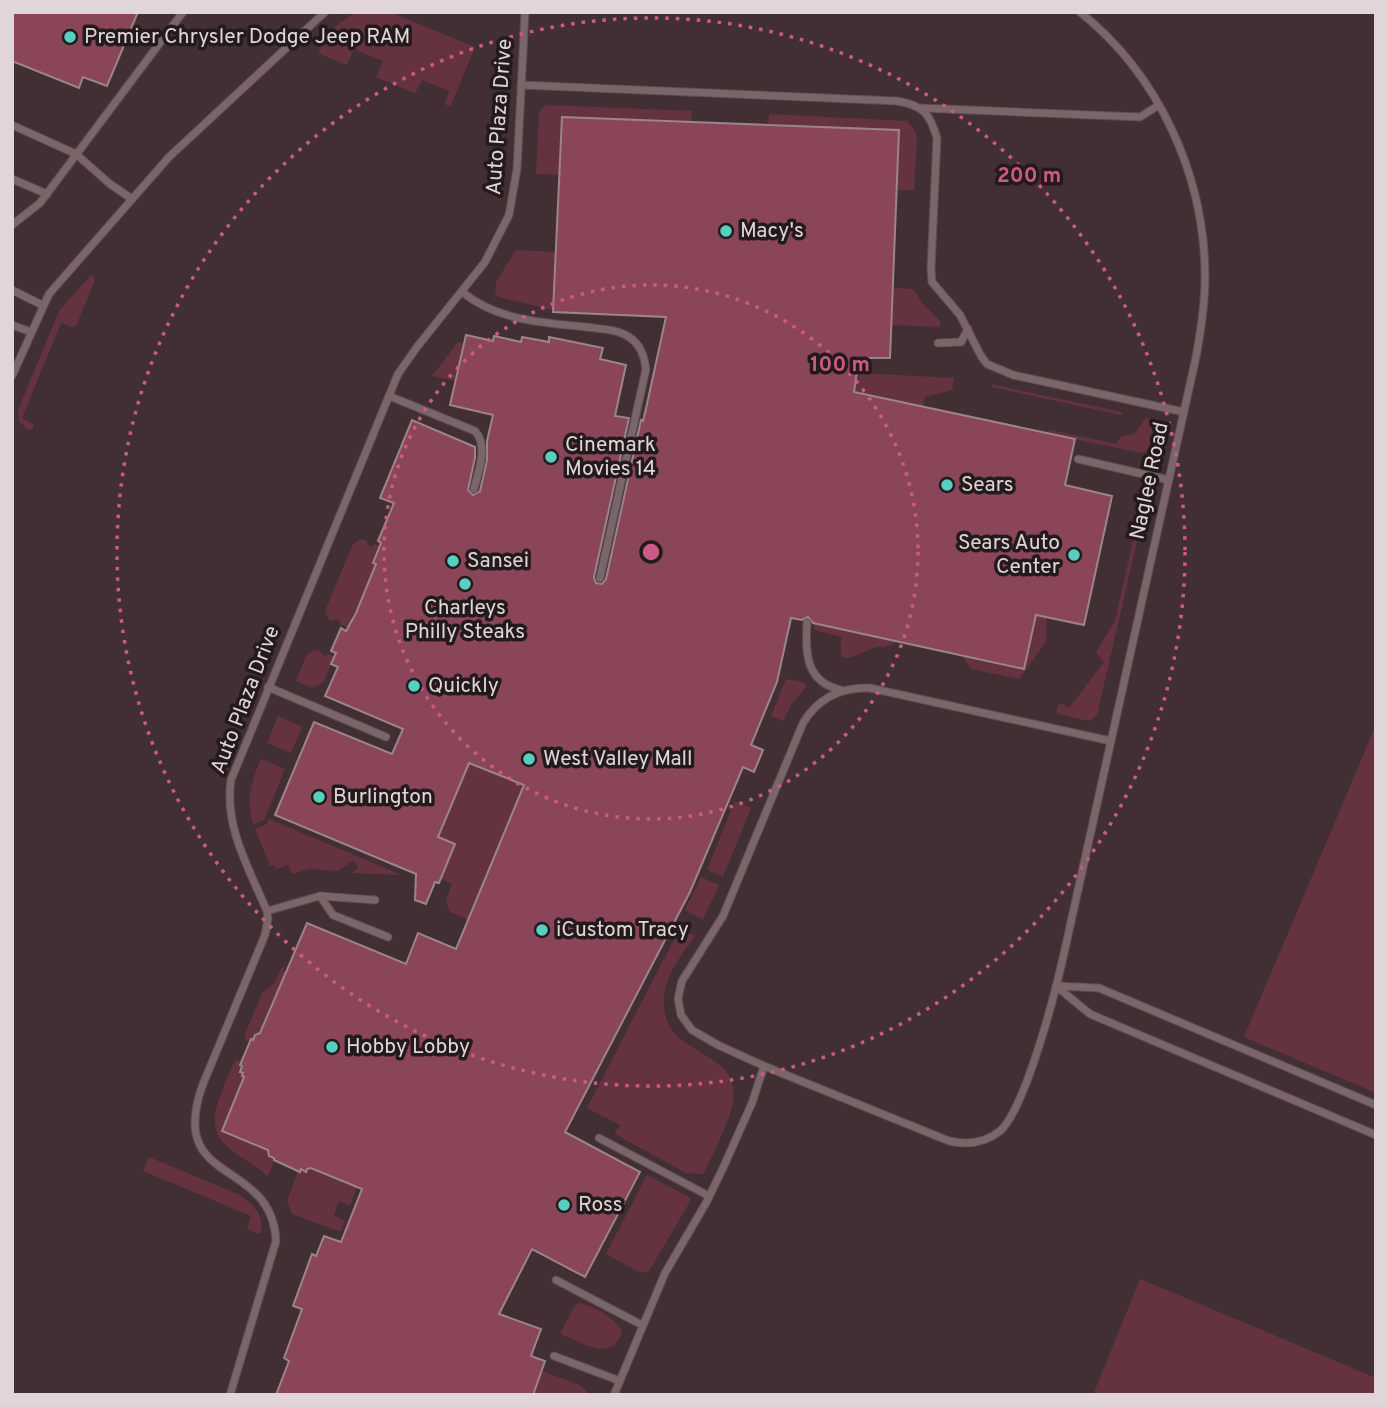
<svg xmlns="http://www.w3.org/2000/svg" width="1388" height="1407" viewBox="0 0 1388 1407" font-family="Overpass,sans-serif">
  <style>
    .green { fill: #653340 }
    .building { fill: #8a4658; stroke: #9b8589; stroke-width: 2 }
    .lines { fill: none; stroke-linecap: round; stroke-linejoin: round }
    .service-casing { stroke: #5c4c50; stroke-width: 9 }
    .service { stroke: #7a6569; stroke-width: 7 }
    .ring { fill: none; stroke: #cd5a86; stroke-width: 3.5; stroke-dasharray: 3.5 7 }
    .poi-dot { fill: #58cec0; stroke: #231a1c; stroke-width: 2.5 }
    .labels { text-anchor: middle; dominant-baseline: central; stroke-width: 7; stroke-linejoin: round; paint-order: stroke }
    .poi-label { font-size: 21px; fill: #e1d5d7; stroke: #231a1c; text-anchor: start }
    .street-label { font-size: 21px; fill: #e1d5d7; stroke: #231a1c }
    .centre { fill: #cd5a86; stroke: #231a1c; stroke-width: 3.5 }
    .ring-label { font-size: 21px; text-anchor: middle; font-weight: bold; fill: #cd5a86; stroke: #231a1c; stroke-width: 7; stroke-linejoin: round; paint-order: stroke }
  </style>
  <rect width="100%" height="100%" fill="#422f33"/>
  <g class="green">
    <path d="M356 12H390L475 47 451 105 447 106 445 103 449 91 422 80 415 93 376 77 383 61 354 49 347 65 322 55 319 51C321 35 343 21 356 12Z"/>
    <path d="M549 105 692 111 691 122 562 117 559 175 536 174 539 113 544 106Z"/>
    <path d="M769 114 907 121 915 131 917 138 914 190H897L899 130 768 125Z"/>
    <path d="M516 250 556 252 553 310 499 297 495 293 496 282Z"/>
    <path d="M93 275 95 280 76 326 72 327 61 323 22 418 34 425 33 429 29 430 19 422 18 410 59 311 89 277Z"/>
    <path d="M893 288 913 289 924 305 940 321V327L891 325Z"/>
    <path d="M458 342 464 344 456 381 432 376Z"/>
    <path d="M859 373 954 378 952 390 925 397 923 407 854 392Z"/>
    <path d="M991 384 1121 412 1123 413 1121 415 992 387Z"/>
    <path d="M1146 418 1157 420C1165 433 1156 449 1142 453L1045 433 1050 430 1116 444 1121 436 1134 434Z"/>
    <path d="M1138 518 1142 519 1097 715 1090 721 1061 715 1056 712 1058 705 1063 704 1069 708 1104 662 1096 652 1115 621Z"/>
    <path d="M360 539 367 541V544L371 547 375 544 379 546 373 563 376 564 348 628 341 625 338 619 333 621 329 620 325 611 353 544Z"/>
    <path d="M1036 615 1047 617 1046 642 1019 679 971 669 962 655Z"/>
    <path d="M815 623 897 641C884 651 883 644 871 649 853 656 835 670 842 637L814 630Z"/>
    <path d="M314 650 320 651 324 656 329 654 334 657 323 683 312 688 296 681 306 656Z"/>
    <path d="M786 679 802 682 807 686 791 705 783 721 771 716Z"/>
    <path d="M278 716 302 727 291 753 267 743Z"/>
    <path d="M1376 725V1093L1244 1037Z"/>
    <path d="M261 759 285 769 264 820 253 825C246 800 251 781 261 759Z"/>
    <path d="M469 762 524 785 468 920 450 912 446 901 452 884 441 879 455 844 438 837Z"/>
    <path d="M735 801 751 808 723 877 707 870Z"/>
    <path d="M269 819 402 875 352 873 359 867 353 860 338 871 310 869 292 874 288 865 276 869 274 865 270 866 255 829 267 824Z"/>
    <path d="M701 877 719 885 703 920 685 910Z"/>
    <path d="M680 928 695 936C677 961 657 985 666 1018 677 1054 733 1053 734 1094 734 1114 712 1155 704 1174L686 1173 615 1134 620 1125 587 1108Z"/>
    <path d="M282 967 285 968 283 971 286 973 260 1033 249 1042 245 1040 244 1037 262 993 274 984Z"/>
    <path d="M236 1060 241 1062 240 1071 244 1077 222 1131 268 1150 269 1156 274 1161 268 1176C236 1150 200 1144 221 1094 225 1083 230 1068 236 1060Z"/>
    <path d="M149 1157 240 1195C254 1204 264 1215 261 1233L258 1234 247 1229 251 1216 143 1171Z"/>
    <path d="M311 1168 357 1187 350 1206 339 1201 334 1215 345 1221 341 1232 292 1214 287 1201 298 1171 301 1169 306 1171Z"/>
    <path d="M647 1175 689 1197 691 1200 649 1271 641 1273 606 1254Z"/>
    <path d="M1140 1279 1376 1378V1395H1093Z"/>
    <path d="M579 1303C594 1306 617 1318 622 1333 611 1363 582 1342 560 1334L575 1305Z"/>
    <path d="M542 1371 580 1385 590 1395H533Z"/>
  </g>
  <g class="building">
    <path d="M12 12H138L107 86 83 77 79 88 12 61Z"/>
    <path d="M562 117 899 130 890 358H859L854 392 1075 439 1065 485 1112 496 1084 625 1036 615 1024 669 813 623 808 617 802 620 791 618 777 682 751 745 763 750 754 772 743 767 690 892 565 1132 640 1172 585 1277 532 1249 499 1314 541 1329 531 1356 545 1361 533 1395H276L289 1361 284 1358 302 1309 293 1306 312 1254 316 1256 324 1236 341 1242 362 1189 311 1168 307 1169 306 1172 301 1169 300 1172 274 1160V1158L269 1156 268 1150 222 1131 244 1077 242 1076 243 1073 240 1072 242 1066 240 1065 251 1039 253 1040 255 1035 260 1033 307 923 406 964 418 933 456 949 524 785 469 763 438 837 455 844 439 883 435 882 426 904 415 900 416 874 275 815 314 722 392 754 403 729 325 696 338 667 331 664 336 653 331 651 341 628 346 631 356 613 376 564 373 563 381 543 378 541 394 503 380 498 412 420 475 447V458L468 490 473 495 480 491 487 460V441L493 415 450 405 466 335 493 341 494 336 521 342 522 337 549 342V337L603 348 600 359 626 365 615 416 629 418 594 577 596 583 602 584 606 579 641 420 643 421 647 404 666 317 553 312Z"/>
  </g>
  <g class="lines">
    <g class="service-casing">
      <g id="service">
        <path d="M1080 12C1159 75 1205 176 1205 277 1205 304 1201 330 1196 357L1063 958C1055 994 1025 1109 1000 1131 985 1143 967 1145 949 1141L764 1066 718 1045 692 1030 681 1015 678 998 682 981 723 916 803 723C818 698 841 687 870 688L1111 741"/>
        <path d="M521 85 897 101C923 105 930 114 937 138L931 268 932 282 960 315 981 356 987 364 1013 375 1184 412"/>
        <path d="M921 108 1140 117 1159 105"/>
        <path d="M12 125 76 154 110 184 132 199"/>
        <path d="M12 179 47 194"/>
        <path d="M12 225 40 203 183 12"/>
        <path d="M12 290 42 305"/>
        <path d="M462 292C498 321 541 322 586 327 600 329 617 329 629 337 641 345 644 356 646 369L600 578"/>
        <path d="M12 325 31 332"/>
        <path d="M938 343 961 342 968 329"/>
        <path d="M12 376 49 294 169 157 325 12"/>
        <path d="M389 396 475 431C489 446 478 472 474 489"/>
        <path d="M1078 459 1169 480"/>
        <path d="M807 623C805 654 806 682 841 690"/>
        <path d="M268 687 386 737"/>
        <path d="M320 896 333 915 388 937"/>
        <path d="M267 911 320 896 375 900"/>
        <path d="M1056 986 1090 1014 1376 1135"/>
        <path d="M1057 986 1099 988 1376 1105"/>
        <path d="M599 1138 709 1196"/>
        <path d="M556 1280 642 1325"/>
        <path d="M554 1356 620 1381"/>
        <path d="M230 1395 276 1241C272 1156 165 1188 203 1084L265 935 268 919 267 911C249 869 224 826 231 780L398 374 417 347 485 262 509 215 517 169 525 12"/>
        <path d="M614 1395 665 1273 706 1203 723 1168 752 1103 764 1066"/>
      </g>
    </g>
    <use href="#service" class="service"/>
  </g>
  <g class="ring">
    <circle cx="651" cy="552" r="267"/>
    <circle cx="651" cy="552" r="534"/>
  </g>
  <g class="poi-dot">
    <circle cx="70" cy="37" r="7"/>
    <circle cx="726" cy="231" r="7"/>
    <circle cx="551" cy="457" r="7"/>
    <circle cx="947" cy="485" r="7"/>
    <circle cx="1074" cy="555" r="7"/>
    <circle cx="453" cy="561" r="7"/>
    <circle cx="465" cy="584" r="7"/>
    <circle cx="414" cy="686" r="7"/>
    <circle cx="529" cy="759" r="7"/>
    <circle cx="319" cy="797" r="7"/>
    <circle cx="542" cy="930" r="7"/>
    <circle cx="332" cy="1047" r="7"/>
    <circle cx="564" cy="1205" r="7"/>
  </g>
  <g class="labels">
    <g class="poi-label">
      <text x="84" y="37">Premier Chrysler Dodge Jeep RAM</text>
      <text x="740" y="231">Macy's</text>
      <text x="565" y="445">Cinemark<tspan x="565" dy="24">Movies 14</tspan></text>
      <text x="961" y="485">Sears</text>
      <text x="1060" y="543" text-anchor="end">Sears Auto<tspan x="1060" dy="24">Center</tspan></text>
      <text x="467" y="561">Sansei</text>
      <text x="465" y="608" text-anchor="middle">Charleys<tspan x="465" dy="24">Philly Steaks</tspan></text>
      <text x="428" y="686">Quickly</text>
      <text x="543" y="759">West Valley Mall</text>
      <text x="333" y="797">Burlington</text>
      <text x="556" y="930">iCustom Tracy</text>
      <text x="346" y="1047">Hobby Lobby</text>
      <text x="578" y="1205">Ross</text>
    </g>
    <g class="street-label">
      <text transform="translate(500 117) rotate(-86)">Auto Plaza Drive</text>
      <text transform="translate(1150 481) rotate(-78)">Naglee Road</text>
      <text transform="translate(246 700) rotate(-69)">Auto Plaza Drive</text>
    </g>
  </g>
  <circle cx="651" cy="552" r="10" class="centre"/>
  <g class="ring-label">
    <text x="1029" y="182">200 m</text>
    <text x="840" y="371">100 m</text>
  </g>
  <rect width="1388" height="1407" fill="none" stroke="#e1d5d7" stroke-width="28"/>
</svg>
